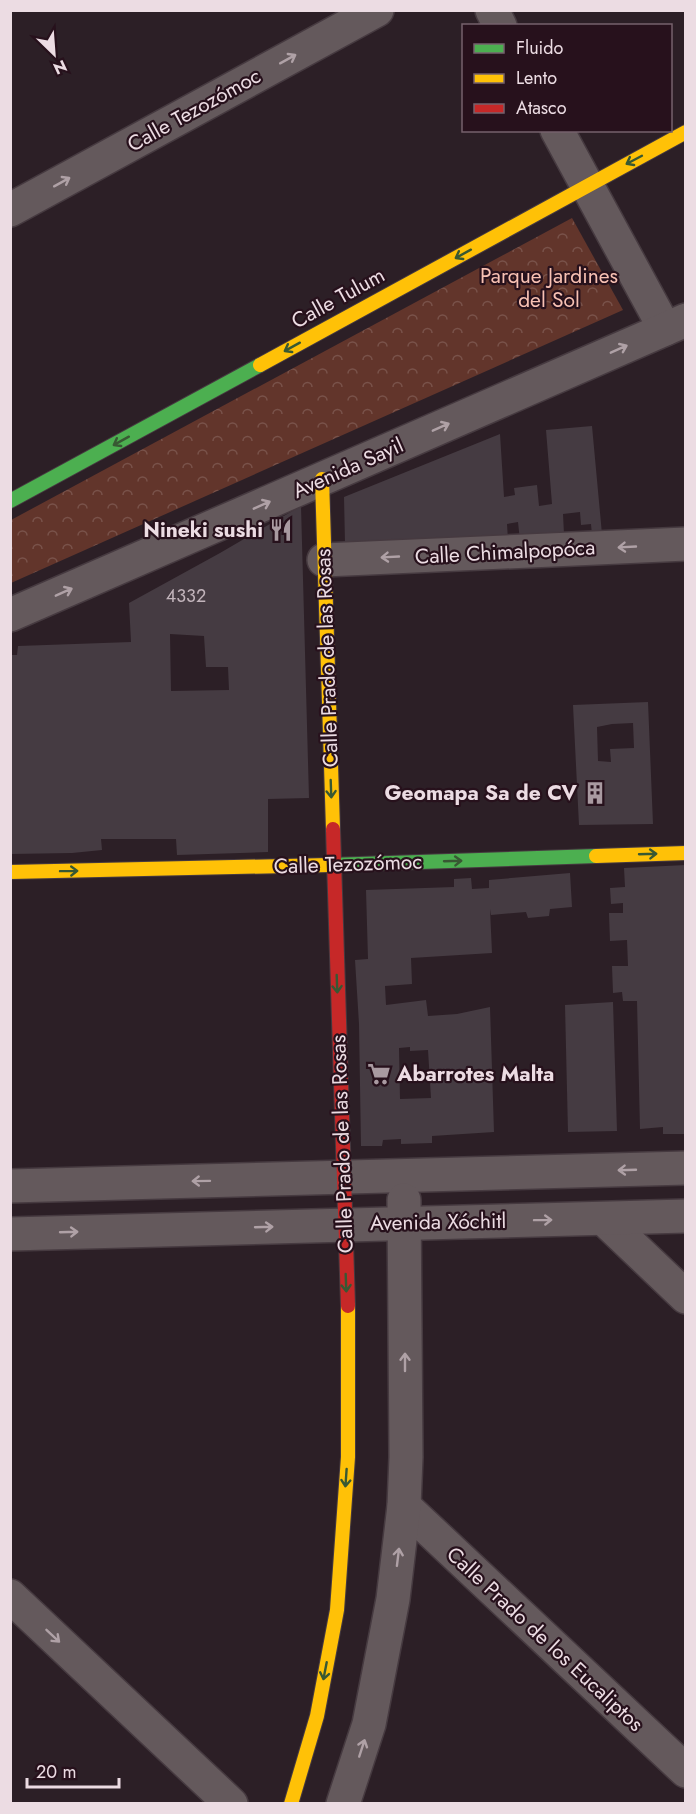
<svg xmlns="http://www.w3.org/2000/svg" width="696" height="1814" viewBox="0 0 696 1814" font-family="Jost,sans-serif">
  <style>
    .park { fill: url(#park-crowns) }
    .building { fill: #453b42; fill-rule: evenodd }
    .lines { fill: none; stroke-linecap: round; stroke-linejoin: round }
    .street-casing { stroke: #463a40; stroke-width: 36 }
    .fast-casing { stroke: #463a40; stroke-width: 16 }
    .slow-casing { stroke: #463a40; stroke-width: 16 }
    .jam-casing { stroke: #463a40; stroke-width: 16 }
    .street { stroke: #64595c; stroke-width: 33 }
    .fast { stroke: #4caf50; stroke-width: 14 }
    .slow { stroke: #ffc107; stroke-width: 14 }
    .jam { stroke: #c62828; stroke-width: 14 }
    .oneway { stroke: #afa1a6 }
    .oneway2 { stroke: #385833 }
    .labels { text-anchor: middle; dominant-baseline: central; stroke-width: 4.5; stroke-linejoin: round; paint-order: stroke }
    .number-label { font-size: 18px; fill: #c2b4bb }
    .street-label { font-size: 21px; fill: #ecdce3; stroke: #27111c }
    .park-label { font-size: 21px; fill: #f8c1b3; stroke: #27111c }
    .poi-label { font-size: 21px; font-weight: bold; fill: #ecdce3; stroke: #27111c; text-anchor: end }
  </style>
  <defs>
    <pattern id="park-crowns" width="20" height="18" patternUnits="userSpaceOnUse" patternTransform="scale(1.5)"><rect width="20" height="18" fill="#62352b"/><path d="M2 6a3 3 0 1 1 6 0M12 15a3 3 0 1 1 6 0" fill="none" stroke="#79524a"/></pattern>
  </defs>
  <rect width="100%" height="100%" fill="#2c1f26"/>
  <path class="park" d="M572 218 623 310 11 583V520Z"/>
  <g class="building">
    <path d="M592 426 602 534 592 535 591 524 581 525 580 512 563 514 564 534 520 541 518 522 507 524 508 540 345 543 344 497 500 434 504 497 515 495 514 488 537 485 539 506 552 504 546 430Z"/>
    <path d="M301 506 309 798 268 799V852L177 855 176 839H101L102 850 72 853 10 854V655H17L18 646 131 642 129 603 220 553ZM170 634 204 636 206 667H228L229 690 171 691Z"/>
    <path d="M648 702 653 824 579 825 573 705ZM633 723 634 748 610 749 611 762 598 761 597 727 612 724Z"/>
    <path d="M686 865V1134H663V1127L640 1129 637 1001H623L622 992 613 993 612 966H628L627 940 610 941 609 913H623V903L611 904 610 888 625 887 624 868Z"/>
    <path d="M570 873 572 907 550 909 549 916 528 918 526 912 491 915 490 909 492 953 411 958 412 984 385 986 386 1005 426 1000 428 1016 457 1014 490 1007 494 1132 432 1136V1143L401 1144V1139L383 1140 382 1146H361L359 1024 355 960 368 959 366 890 454 887V879L471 878 472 889 489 888V880ZM410 1047V1051L428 1050 431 1098 400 1099 399 1048Z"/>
    <path d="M613 1002 617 1131 568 1132 565 1005Z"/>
  </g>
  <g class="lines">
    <g class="street-casing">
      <g id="street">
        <path d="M492 10 500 26"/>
        <path d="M557 130 665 329"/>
        <path d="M10 210 377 10"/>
        <path d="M324 560 686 544"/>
        <path d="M10 615 686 320"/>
        <path d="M10 1186 686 1168"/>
        <path d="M604 1219 686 1297"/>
        <path d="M10 1234 686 1216"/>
        <path d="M404 1506 686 1771"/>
        <path d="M10 1596 231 1804"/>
        <path d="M343 1804 369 1724 393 1599 404 1506 406 1457 404 1200"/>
      </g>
    </g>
    <g class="fast-casing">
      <g id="fast">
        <path d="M10 501 260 365"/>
        <path d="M329 865 596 856"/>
      </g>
    </g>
    <g class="slow-casing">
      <g id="slow">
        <path d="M260 365 686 132"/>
        <path d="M322 479 333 829"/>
        <path d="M596 856 686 853"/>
        <path d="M10 872 329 865"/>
        <path d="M291 1804 317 1716 337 1610 348 1457V1306"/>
      </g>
    </g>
    <g class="jam-casing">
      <path id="jam" d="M333 829 348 1306"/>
    </g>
    <use href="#street" class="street"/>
    <use href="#fast" class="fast"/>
    <use href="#slow" class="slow"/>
    <use href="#jam" class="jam"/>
  </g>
  <defs><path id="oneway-shaft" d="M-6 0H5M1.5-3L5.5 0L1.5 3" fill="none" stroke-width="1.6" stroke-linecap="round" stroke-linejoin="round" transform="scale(1.5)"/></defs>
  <g class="oneway">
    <use href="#oneway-shaft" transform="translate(288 59) rotate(-29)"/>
    <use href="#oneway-shaft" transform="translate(62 182) rotate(-29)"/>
    <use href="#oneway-shaft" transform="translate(619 349) rotate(-24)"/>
    <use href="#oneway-shaft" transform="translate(441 427) rotate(-24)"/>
    <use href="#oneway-shaft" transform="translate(262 505) rotate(-24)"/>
    <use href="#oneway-shaft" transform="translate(627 547) rotate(177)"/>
    <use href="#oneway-shaft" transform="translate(390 557) rotate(177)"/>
    <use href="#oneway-shaft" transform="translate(64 592) rotate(-24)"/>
    <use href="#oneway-shaft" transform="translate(627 1170) rotate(178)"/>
    <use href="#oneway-shaft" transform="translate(201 1181) rotate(179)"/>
    <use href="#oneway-shaft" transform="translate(543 1220) rotate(-1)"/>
    <use href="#oneway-shaft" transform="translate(264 1227) rotate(-2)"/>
    <use href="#oneway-shaft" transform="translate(69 1232) rotate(-2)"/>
    <use href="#oneway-shaft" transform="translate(405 1362) rotate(-90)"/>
    <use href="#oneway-shaft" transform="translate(398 1557) rotate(-83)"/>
    <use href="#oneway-shaft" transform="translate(53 1636) rotate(43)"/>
    <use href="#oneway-shaft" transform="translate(362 1748) rotate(-72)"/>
  </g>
  <g class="oneway2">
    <use href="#oneway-shaft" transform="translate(634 160) rotate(152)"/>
    <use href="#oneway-shaft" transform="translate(463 254) rotate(151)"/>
    <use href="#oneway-shaft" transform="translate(292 347) rotate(151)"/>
    <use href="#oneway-shaft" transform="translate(121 441) rotate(151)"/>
    <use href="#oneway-shaft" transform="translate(331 789) rotate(88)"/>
    <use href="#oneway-shaft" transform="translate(648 854) rotate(-2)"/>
    <use href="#oneway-shaft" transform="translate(453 861) rotate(-2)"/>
    <use href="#oneway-shaft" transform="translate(69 871) rotate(-1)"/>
    <use href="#oneway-shaft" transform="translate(337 984) rotate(88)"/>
    <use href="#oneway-shaft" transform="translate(346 1283) rotate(88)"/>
    <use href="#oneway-shaft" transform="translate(346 1478) rotate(94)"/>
    <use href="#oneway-shaft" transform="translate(325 1671) rotate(101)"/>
  </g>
  <defs>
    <g id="restaurant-bare" transform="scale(1.8)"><path d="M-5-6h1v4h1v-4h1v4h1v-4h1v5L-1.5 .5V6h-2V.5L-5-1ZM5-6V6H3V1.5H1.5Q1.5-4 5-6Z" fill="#a99aa1" stroke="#27111c" stroke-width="2.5" paint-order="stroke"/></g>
    <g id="building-bare" transform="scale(1.8)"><path d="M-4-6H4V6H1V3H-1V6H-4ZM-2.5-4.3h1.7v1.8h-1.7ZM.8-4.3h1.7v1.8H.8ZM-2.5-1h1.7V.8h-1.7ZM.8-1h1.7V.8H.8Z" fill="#a99aa1" stroke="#27111c" stroke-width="2.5" paint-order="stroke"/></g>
    <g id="supermarket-bare" transform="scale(1.8)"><path d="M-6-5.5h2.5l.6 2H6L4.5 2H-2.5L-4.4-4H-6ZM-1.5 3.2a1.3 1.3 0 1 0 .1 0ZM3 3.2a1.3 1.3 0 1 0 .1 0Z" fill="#a99aa1" stroke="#27111c" stroke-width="2.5" paint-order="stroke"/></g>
  </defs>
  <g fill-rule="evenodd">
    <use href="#restaurant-bare" x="281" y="530"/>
    <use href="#building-bare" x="595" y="793"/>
    <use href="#supermarket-bare" x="379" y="1074"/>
  </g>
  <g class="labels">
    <g class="number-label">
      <text x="186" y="596">4332</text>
    </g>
    <g class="street-label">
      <text transform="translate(194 110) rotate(-29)">Calle Tezozómoc</text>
      <text transform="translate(338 298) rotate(-29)">Calle Tulum</text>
      <text transform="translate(348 468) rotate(-24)">Avenida Sayil</text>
      <text transform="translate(505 552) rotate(-3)">Calle Chimalpopóca</text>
      <text transform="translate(327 658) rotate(-92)">Calle Prado de las Rosas</text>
      <text transform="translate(348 864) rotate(-2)">Calle Tezozómoc</text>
      <text transform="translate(342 1144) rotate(-92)">Calle Prado de las Rosas</text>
      <text transform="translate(438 1222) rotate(-1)">Avenida Xóchitl</text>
      <text transform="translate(545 1639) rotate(43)">Calle Prado de los Eucaliptos</text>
    </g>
    <g class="park-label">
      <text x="549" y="276">Parque Jardines<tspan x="549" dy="24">del Sol</tspan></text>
    </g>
    <g class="poi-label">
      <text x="263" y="530">Nineki sushi</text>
      <text x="577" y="793">Geomapa Sa de CV</text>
      <text x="397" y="1074" text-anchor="start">Abarrotes Malta</text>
    </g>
  </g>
  <rect width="696" height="1814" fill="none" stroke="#ecdce3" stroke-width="24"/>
  <rect x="462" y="24" width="210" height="108" fill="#27111c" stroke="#76626c" stroke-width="1.5"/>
  <rect x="474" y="44" width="30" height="9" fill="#4caf50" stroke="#76626c" stroke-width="1.5"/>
  <text x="516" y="54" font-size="18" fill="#ecdce3">Fluido</text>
  <rect x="474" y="74" width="30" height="9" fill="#ffc107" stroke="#76626c" stroke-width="1.5"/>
  <text x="516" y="84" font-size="18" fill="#ecdce3">Lento</text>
  <rect x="474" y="104" width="30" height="9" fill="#c62828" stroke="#76626c" stroke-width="1.5"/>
  <text x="516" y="114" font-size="18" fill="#ecdce3">Atasco</text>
  <g transform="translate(54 54) rotate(155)" stroke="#27111c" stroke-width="4.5" paint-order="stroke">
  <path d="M0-4.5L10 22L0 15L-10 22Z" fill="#ecdce3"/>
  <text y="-9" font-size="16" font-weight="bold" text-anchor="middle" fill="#ecdce3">N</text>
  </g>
  <path d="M27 1778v9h92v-9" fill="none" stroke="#ecdce3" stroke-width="3"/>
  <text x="36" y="1778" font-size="18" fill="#ecdce3" stroke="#27111c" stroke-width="4.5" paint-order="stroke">20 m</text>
</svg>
